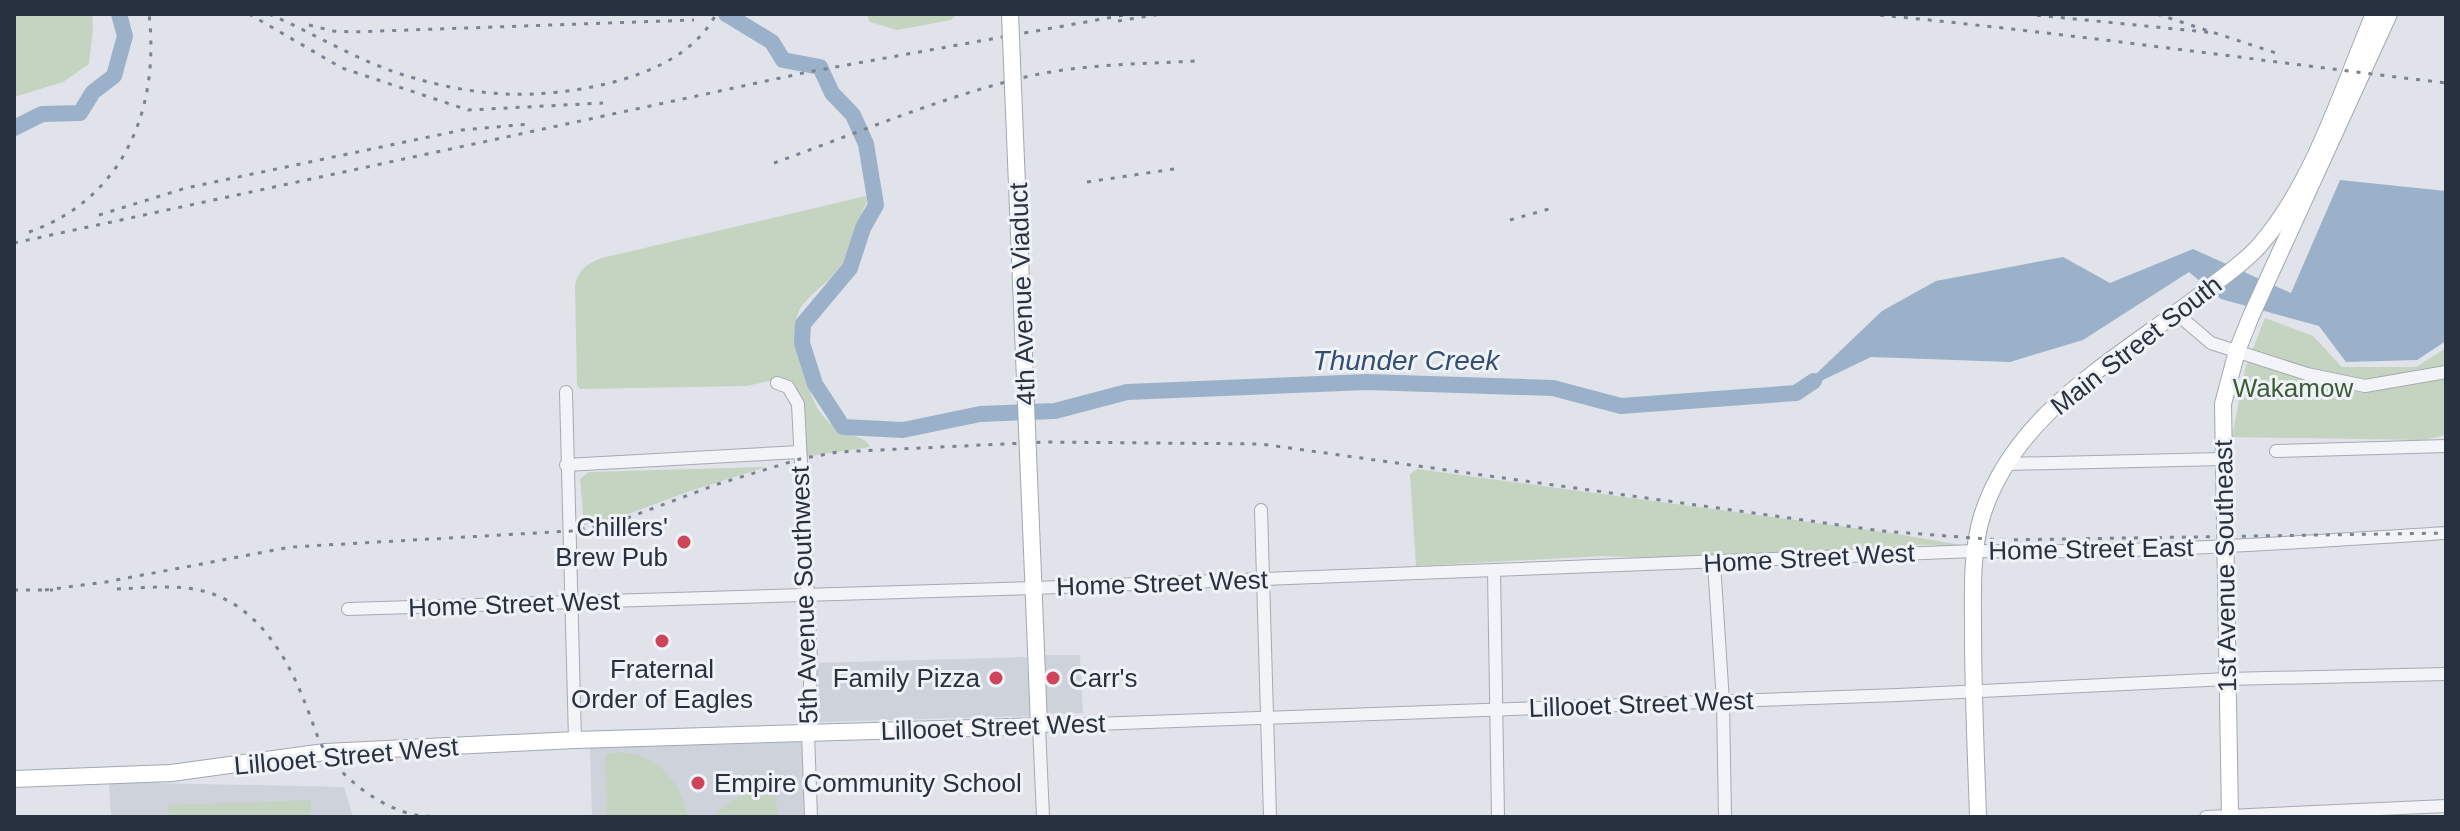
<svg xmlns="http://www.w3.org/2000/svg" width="2460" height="831" viewBox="0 0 2460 831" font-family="Helvetica,sans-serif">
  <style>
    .built { fill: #ced2db }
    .green { fill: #c5d3c1 }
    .water { fill: #9bb1c9 }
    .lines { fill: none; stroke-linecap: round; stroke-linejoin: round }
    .river { stroke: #9bb1c9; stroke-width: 16 }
    .minor-casing { stroke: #a5aab3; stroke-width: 14 }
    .major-casing { stroke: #9fa8b4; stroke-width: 18 }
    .minor { stroke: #f2f4f7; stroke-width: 12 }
    .major { stroke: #fff; stroke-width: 16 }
    .rail { stroke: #798392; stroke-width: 3; stroke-dasharray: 4 8; stroke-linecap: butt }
    .major-bridge-casing { stroke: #9fa8b4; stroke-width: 18; stroke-linecap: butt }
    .major-bridge { stroke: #fff; stroke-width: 16 }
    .poi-dot { fill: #ce455a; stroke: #eff2f6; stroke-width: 3 }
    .labels { text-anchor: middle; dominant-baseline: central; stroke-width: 6; stroke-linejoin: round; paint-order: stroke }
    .street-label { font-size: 26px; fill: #283140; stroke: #eff2f6 }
    .park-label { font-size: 26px; fill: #3d5c36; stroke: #eff2f6 }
    .poi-label { font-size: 26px; fill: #283140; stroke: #eff2f6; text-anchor: end }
    .water-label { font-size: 28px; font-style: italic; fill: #335074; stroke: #eff2f6 }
  </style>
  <rect width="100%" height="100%" fill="#e0e3e9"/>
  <g class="built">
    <path d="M1044 655H1080L1083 713 1046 714Z"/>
    <path d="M1027 657 1030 716 819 722 816 663Z"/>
    <path d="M806 742 804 817H592L590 748Z"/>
    <path d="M109 782 344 787 353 817H111Z"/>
  </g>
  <g class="green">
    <path d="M14 14H92L93 29 89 64 63 82 14 97Z"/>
    <path d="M866 14H957L951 20 897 30 870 22Z"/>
    <path d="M866 196 867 201C856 223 854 250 839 269 828 283 810 293 800 309 787 331 806 387 818 409 822 416 832 426 839 430 849 437 865 435 870 447L803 457 801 406 779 379 746 386 580 389 577 385 575 285C578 270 588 263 602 258Z"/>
    <path d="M2265 318 2313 336 2342 367H2416L2446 348V435L2423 440 2232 437 2245 369Z"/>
    <path d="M766 467 690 491 612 520 584 525 580 479 589 472Z"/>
    <path d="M1417 469 1890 533 1968 546C1950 549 1935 544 1917 545L1911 551 1849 553 1834 550 1648 558 1602 556 1416 566 1410 474Z"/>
    <path d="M621 752C658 756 680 780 688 817H607L605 754Z"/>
    <path d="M774 786 778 817H713C729 798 749 790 774 786Z"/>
    <path d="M311 800V817H169L168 805Z"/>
  </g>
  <path class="water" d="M2340 180 2446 191V341L2417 360 2346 362 2319 326 2221 299 2189 272 2083 340 2010 362 1871 357 1796 393 1882 311 1936 281 2063 257 2110 283 2193 249 2291 293Z"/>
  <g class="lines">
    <g class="river">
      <path d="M726 14 772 42 783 60 820 67 832 93 853 115 866 144 876 205 863 228 850 268 803 324 802 343 815 384 843 427 903 430 980 414 1055 411 1127 392 1367 382 1553 388 1621 406 1796 393 1814 381"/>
      <path d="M14 128 42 114 80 113 93 92 114 76 125 36 119 14"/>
    </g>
    <g class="minor-casing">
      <g id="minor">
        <path d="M2177 314 2211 343 2307 374 2365 386 2446 372"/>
        <path d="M777 383 788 387 798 404 811 659 808 733 811 817"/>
        <path d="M566 392 575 740"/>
        <path d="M2276 451 2446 446"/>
        <path d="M2007 464 2222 459"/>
        <path d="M566 465 799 452"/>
        <path d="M1261 510 1270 817"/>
        <path d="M1714 563 1723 702 1725 817"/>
        <path d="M1494 571 1498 817"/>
        <path d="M348 609 1034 588 1975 551C2132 554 2289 543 2446 533"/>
        <path d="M1043 817 1039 726 1898 695 2227 679 2446 674"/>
        <path d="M2206 817 2446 806"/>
      </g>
    </g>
    <g class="major-casing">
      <g id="major">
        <path d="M14 779 171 773 325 752 575 740 1039 726 1033 575"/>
        <path d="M1978 817C1976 755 1973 692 1973 630 1973 592 1971 552 1982 516 2015 410 2123 356 2204 292 2222 277 2243 264 2259 246 2313 185 2342 89 2374 14"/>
        <path d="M2230 817 2223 404 2237 351 2251 316 2389 14"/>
      </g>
    </g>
    <use href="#minor" class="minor"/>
    <use href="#major" class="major"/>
    <g class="rail">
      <path d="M249 14 342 68 468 110 603 103"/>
      <path d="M269 14C318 35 362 64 414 78 451 89 495 96 534 94 594 91 686 73 716 14"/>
      <path d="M1868 14C2062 32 2253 60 2446 83"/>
      <path d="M2025 14 2216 33"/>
      <path d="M2157 14 2282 55"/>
      <path d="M1118 21 1161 14"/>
      <path d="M309 25 333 31 352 32 694 20"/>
      <path d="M774 163C858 133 943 96 1030 76 1084 64 1141 64 1196 61"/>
      <path d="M1087 182 1174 169"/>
      <path d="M99 215 186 188 462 130 529 124"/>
      <path d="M1510 220 1556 207"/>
      <path d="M29 232C124 199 160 108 149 14"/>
      <path d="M14 243 808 72 1130 14"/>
      <path d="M117 589C145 588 175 584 203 591 256 604 287 656 305 703 312 719 317 740 327 754 346 781 383 809 416 815 425 817 436 816 446 817"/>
      <path d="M14 590H53"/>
      <path d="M45 590 106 582 291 547 571 531 614 523 718 484 800 459 838 452 1045 442 1261 444 1882 531 2000 540 2446 533"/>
    </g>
    <g class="major-bridge-casing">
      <path id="major-bridge" d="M1010 14 1033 575"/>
    </g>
    <use href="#major-bridge" class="major-bridge"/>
  </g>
  <g class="poi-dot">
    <circle cx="684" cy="542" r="8"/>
    <circle cx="662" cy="641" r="8"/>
    <circle cx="996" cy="678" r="8"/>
    <circle cx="1053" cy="678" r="8"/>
    <circle cx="698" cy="783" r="8"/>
  </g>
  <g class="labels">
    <g class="street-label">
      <text transform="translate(1022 294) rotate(-92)">4th Avenue Viaduct</text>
      <text transform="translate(2136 345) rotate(-38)">Main Street South</text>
      <text transform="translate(2091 549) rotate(-1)">Home Street East</text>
      <text transform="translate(1809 558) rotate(-3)">Home Street West</text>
      <text transform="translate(2225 566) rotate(-91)">1st Avenue Southeast</text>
      <text transform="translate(1162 583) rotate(-2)">Home Street West</text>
      <text transform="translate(804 595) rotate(-92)">5th Avenue Southwest</text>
      <text transform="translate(514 604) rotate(-2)">Home Street West</text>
      <text transform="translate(1641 704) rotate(-2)">Lillooet Street West</text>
      <text transform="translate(993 727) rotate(-2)">Lillooet Street West</text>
      <text transform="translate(346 756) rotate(-5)">Lillooet Street West</text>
    </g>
    <g class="park-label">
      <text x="2293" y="388">Wakamow</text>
    </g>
    <g class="poi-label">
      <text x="668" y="527">Chillers'<tspan x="668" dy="30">Brew Pub</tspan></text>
      <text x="662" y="669" text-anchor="middle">Fraternal<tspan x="662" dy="30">Order of Eagles</tspan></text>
      <text x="980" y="678">Family Pizza</text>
      <text x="1069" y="678" text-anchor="start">Carr's</text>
      <text x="714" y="783" text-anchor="start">Empire Community School</text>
    </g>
    <g class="water-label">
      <text x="1406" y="360">Thunder Creek</text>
    </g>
  </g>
  <rect width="2460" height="831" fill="none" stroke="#283140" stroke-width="32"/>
</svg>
